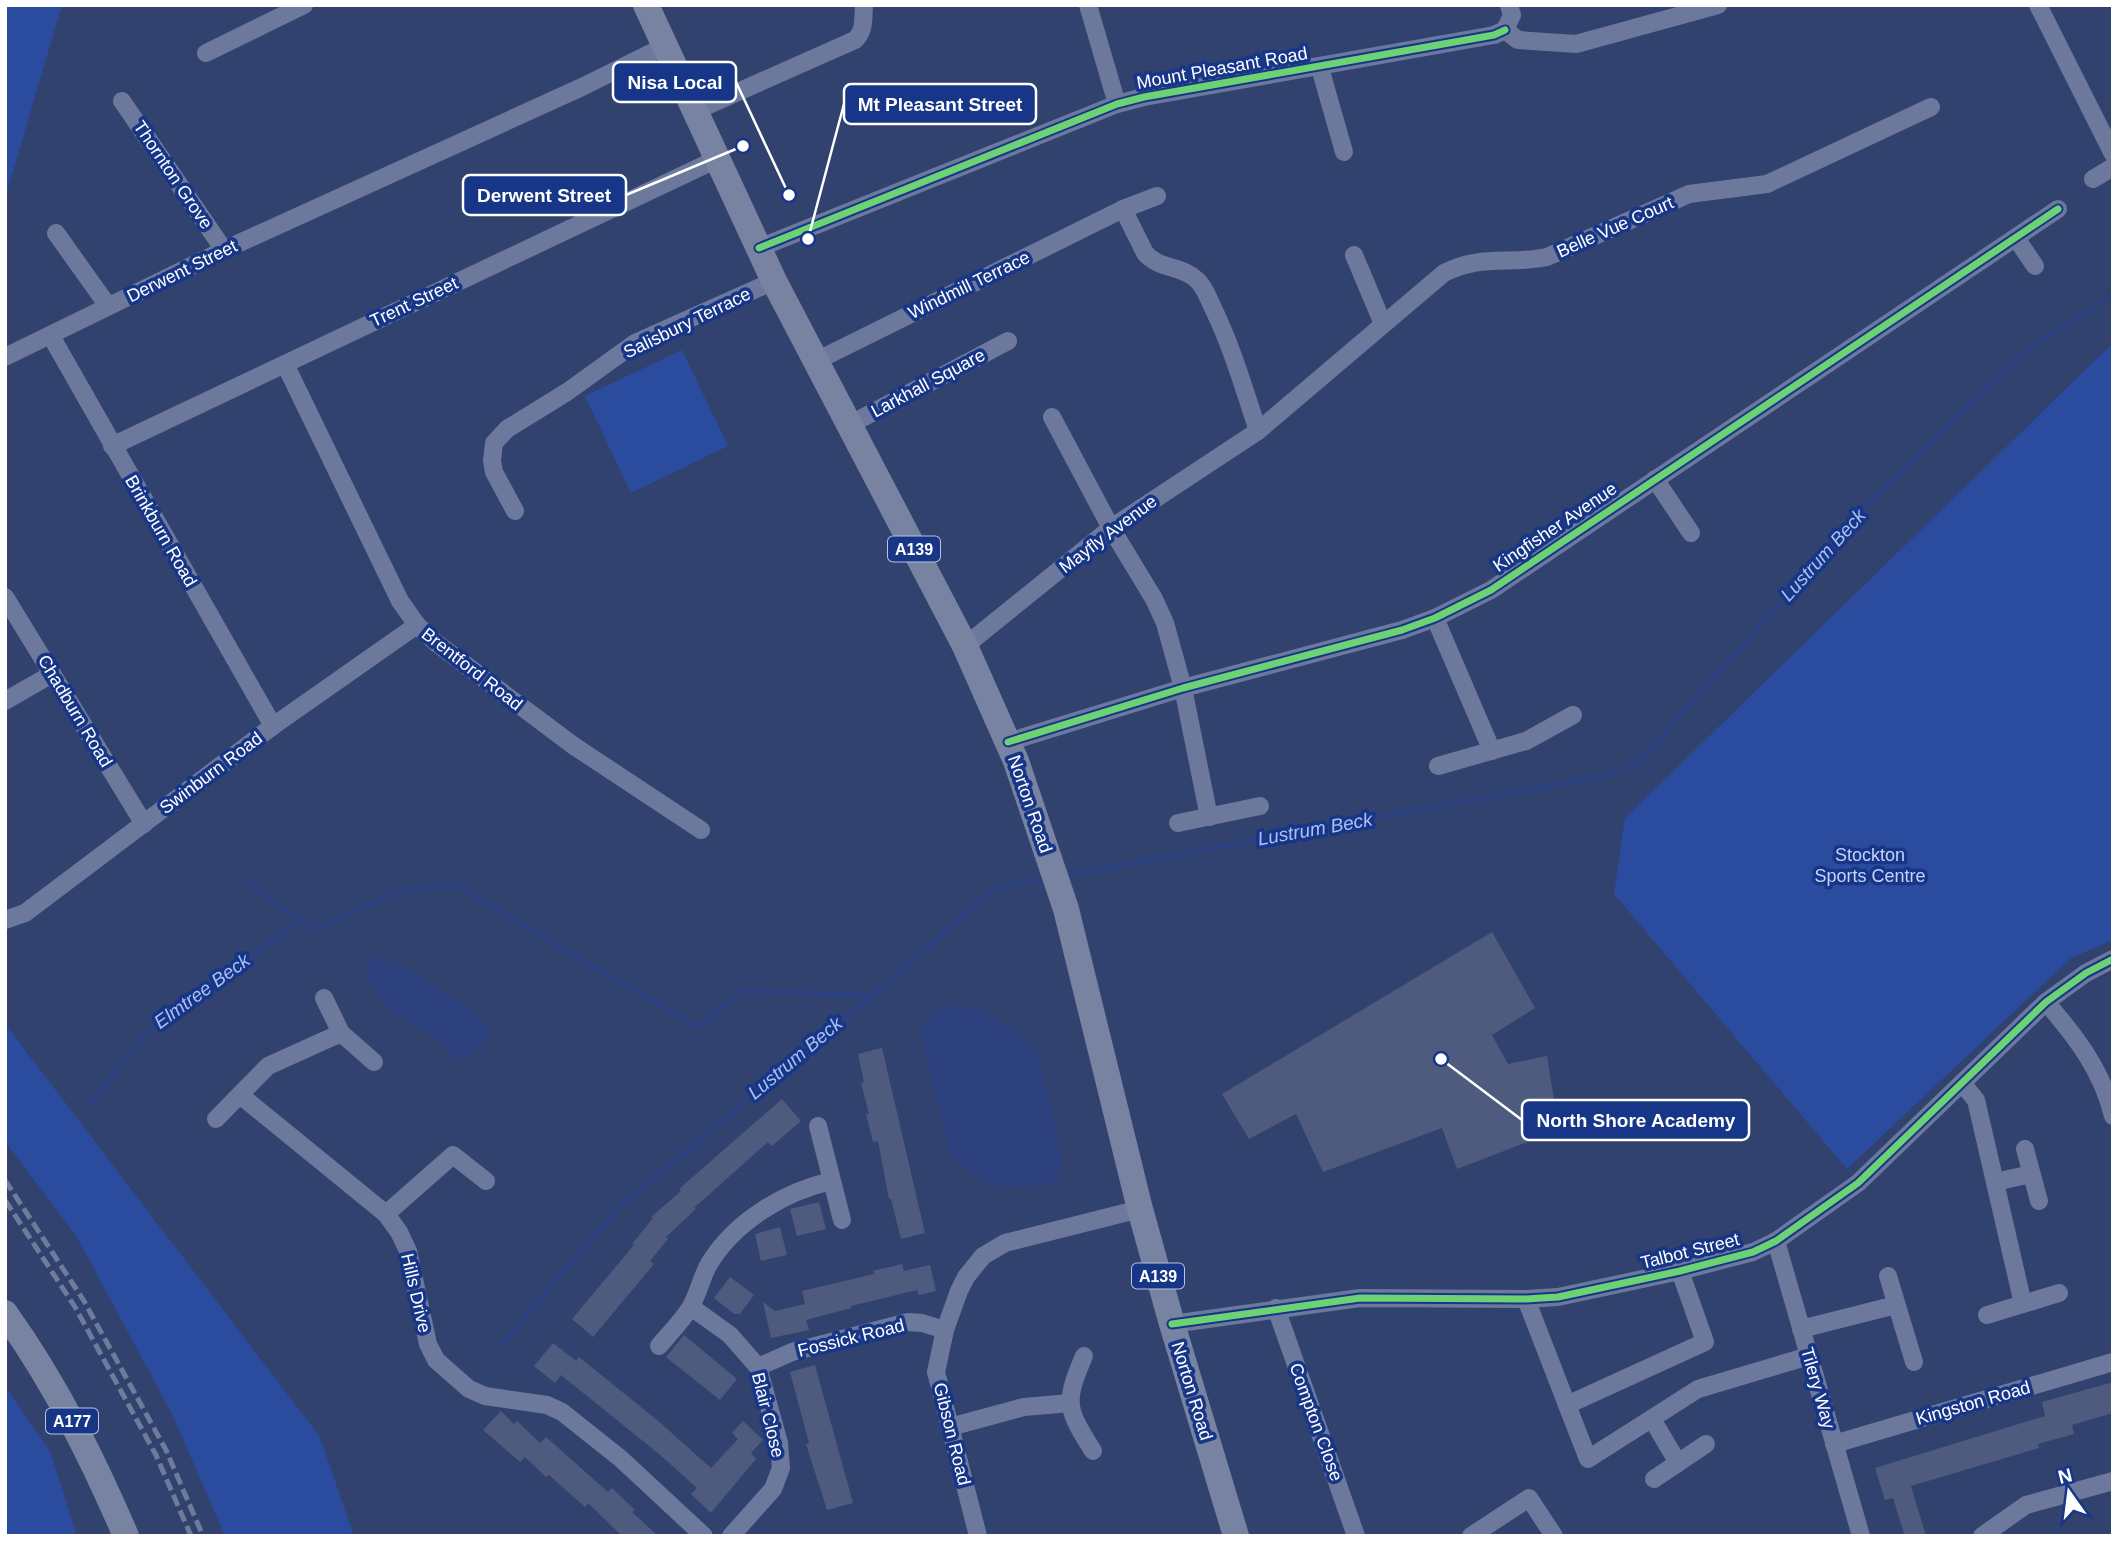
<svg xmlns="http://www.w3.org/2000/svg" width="2118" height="1541" viewBox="0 0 2118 1541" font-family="Helvetica,sans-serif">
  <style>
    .green { fill: #2b4c9e }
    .water { fill: #2c417d }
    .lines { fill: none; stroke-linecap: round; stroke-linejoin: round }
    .stream { stroke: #2c417d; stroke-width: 6 }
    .building { fill: #4e5b7f }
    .street { stroke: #6d799c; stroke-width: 18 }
    .primary { stroke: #7783a1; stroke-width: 26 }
    .rail { stroke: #6e7b9b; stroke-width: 5; stroke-dasharray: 12 5; stroke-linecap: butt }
    .cycleway-casing { stroke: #173688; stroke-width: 11 }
    .cycleway { stroke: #6cd273; stroke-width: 7 }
    .labels { text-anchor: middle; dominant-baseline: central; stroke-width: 7; stroke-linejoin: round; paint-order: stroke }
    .shield { fill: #173688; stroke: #b9c3db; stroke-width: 2 }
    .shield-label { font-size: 16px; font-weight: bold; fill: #fff }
    .street-label { font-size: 18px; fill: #fff; stroke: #173688 }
    .park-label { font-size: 18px; fill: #c5d4fa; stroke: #173688 }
    .water-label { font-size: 19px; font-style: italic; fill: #aac0f5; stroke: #173688 }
    .leader { fill: none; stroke: #fff; stroke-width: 2.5 }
    .callout-dot { fill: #fff; stroke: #173688; stroke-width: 2.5 }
    .callout { fill: #173688; stroke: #fff; stroke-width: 2.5 }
    .callout-label { font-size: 19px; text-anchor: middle; font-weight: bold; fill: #fff }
  </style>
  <rect width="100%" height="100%" fill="#31426e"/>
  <g class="green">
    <path d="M5 5H62L5 198Z"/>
    <path d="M2113 343V940L2071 958 1847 1169 1614 894 1625 818Z"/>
    <path d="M682 350 728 446 631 493 585 396Z"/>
    <path d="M9 1029 320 1437 354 1536H225L173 1416 78 1239 5 1141V1031Z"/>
    <path d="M5 1387 50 1451 77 1536H5Z"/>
  </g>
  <g class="water">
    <path d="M379 954C400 966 482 1008 488 1028 492 1042 472 1055 462 1060L455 1057 432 1034 393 1014 386 1005 367 976V967L372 959Z"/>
    <path d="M960 1005 977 1009 1014 1028 1039 1053 1062 1163 1059 1174 1054 1183C1008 1189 981 1193 950 1152L920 1032C926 1013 942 1007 960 1005Z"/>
  </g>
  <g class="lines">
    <g class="stream">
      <path d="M1063 876 1607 775 1640 761 1870 502 2024 352 2113 295"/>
      <path d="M249 884 299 921 317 929 399 891 455 885 697 1027 743 990 872 996"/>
      <path d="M89 1105 147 1032 299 921"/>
      <path d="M501 1345 619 1207 872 996 995 888 1049 878"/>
    </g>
  </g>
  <g class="building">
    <path d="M1492 932 1535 1008 1492 1035 1508 1064 1547 1056 1559 1130 1457 1169 1442 1128 1323 1172 1296 1114 1249 1139 1222 1094Z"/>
    <path d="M882 1048 925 1233 901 1239 891 1199H889L878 1141 873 1142 866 1114H869L861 1083 864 1082 858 1054Z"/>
    <path d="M782 1099 801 1121 772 1146 768 1142 694 1208 696 1209 666 1237 668 1239 650 1261 654 1264 593 1337 572 1319 634 1245 632 1244 653 1218 651 1217 681 1191 679 1189Z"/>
    <path d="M819 1202 826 1229 797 1236 790 1209Z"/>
    <path d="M780 1227 787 1255 761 1261 755 1234Z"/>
    <path d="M902 1264 904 1271 930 1265 936 1291 919 1295 917 1290 851 1306V1308L806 1320 809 1330 771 1338 763 1302 775 1311 805 1304 802 1291 874 1274 873 1271Z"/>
    <path d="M730 1277 754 1295 740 1314H734L714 1298Z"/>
    <path d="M684 1335 737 1379 720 1400 666 1357Z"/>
    <path d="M553 1343 576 1361 579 1357 657 1420 711 1468 738 1439 732 1433 743 1421 763 1440 751 1453 756 1459 711 1513 691 1494 697 1488 659 1454 561 1375 555 1383 534 1366Z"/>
    <path d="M815 1365 853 1503 827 1510 806 1444 809 1443 790 1372Z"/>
    <path d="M2113 1382V1413L2072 1425 2074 1434 2038 1444 2039 1448 1911 1486 1926 1536H1905L1893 1498 1885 1500 1875 1468 2045 1416 2042 1402Z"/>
    <path d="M501 1411 514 1424 517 1421 540 1443 546 1437 608 1492 612 1488 635 1510 632 1512 658 1536H622L588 1503 585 1507 549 1475 546 1477 525 1457 520 1462 483 1430Z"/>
  </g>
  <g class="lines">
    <g class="street">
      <path d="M1088 5 1117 104"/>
      <path d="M2038 5 2113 154"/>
      <path d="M1505 30 1518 40 1576 44 1718 5"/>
      <path d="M1505 30 1512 15 1509 5"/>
      <path d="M206 53 304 5"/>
      <path d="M1320 68 1344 152"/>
      <path d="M122 101 224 250"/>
      <path d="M695 111 855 40C865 31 863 18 864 5"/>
      <path d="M2093 179 2113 167"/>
      <path d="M1123 209 1145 253C1159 270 1182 265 1197 280 1205 287 1208 298 1213 308 1232 347 1244 389 1258 431"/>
      <path d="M56 233 108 306"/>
      <path d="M2016 238 2035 266"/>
      <path d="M759 248 1117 104 1144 97 1494 35 1505 30"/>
      <path d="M1354 255 1383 324"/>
      <path d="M51 336 273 726"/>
      <path d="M5 357 224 250 582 87 665 46"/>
      <path d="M816 361 1123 209 1157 196"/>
      <path d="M285 364 400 601 417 625 435 642 574 746 701 830"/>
      <path d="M1052 417 1111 528 1154 599 1165 623 1183 688 1209 817"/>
      <path d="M849 425 1008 341"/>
      <path d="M112 446 717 159"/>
      <path d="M1655 479 1691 533"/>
      <path d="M515 511 494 472 492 461 494 443 507 429 567 392 635 343 774 281"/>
      <path d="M5 597 144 824"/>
      <path d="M1435 618 1492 751"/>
      <path d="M965 646 1111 528 1258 431 1444 273C1481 254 1509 265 1547 257L1689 194 1767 184 1931 107"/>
      <path d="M5 701 52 674"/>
      <path d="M1008 742 1183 688 1402 630 1435 618 1491 590 2058 209"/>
      <path d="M1438 766 1526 741 1573 715"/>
      <path d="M1178 823 1260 806"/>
      <path d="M5 920 25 913 273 726 417 625"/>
      <path d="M324 998 341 1033 374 1062"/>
      <path d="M2046 1002C2076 1037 2102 1070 2113 1116"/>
      <path d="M1962 1083 1976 1100 2023 1304"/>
      <path d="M240 1095 386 1214 399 1232 408 1251 428 1344 436 1360 469 1389 485 1396 547 1405 562 1412 620 1458 704 1536"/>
      <path d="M216 1119 268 1066 341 1033"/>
      <path d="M818 1126 842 1220"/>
      <path d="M2025 1149 2039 1201"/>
      <path d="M1995 1182 2031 1174"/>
      <path d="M386 1214 453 1155 486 1181"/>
      <path d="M1776 1241 1861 1536"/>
      <path d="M1888 1276 1914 1362"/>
      <path d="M1526 1299 1588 1459 1698 1389 1809 1356"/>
      <path d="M691 1307 730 1335 758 1367 779 1443 781 1468 773 1489 731 1536"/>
      <path d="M1276 1308 1356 1536"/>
      <path d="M1987 1315 2059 1293"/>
      <path d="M1172 1324 1360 1298 1526 1299 1558 1297 1680 1271 1753 1252 1776 1241 1858 1183 2046 1002 2086 973 2113 959"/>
      <path d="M1801 1329 1896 1305"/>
      <path d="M659 1346C669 1334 681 1322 690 1308 698 1295 701 1278 709 1264 734 1222 785 1191 832 1181"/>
      <path d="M1084 1356C1064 1403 1066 1408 1093 1451"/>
      <path d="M758 1367 792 1352 908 1322 922 1323 945 1330"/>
      <path d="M1567 1405 1705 1342 1680 1271"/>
      <path d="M1652 1419 1678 1463"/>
      <path d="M950 1427 1024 1407 1070 1403"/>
      <path d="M1834 1444 2113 1362"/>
      <path d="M1654 1479 1706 1444"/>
      <path d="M978 1536 936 1372 945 1330 959 1291 966 1277 983 1256 1005 1243 1140 1209"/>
      <path d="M1471 1536 1529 1498 1554 1536"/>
      <path d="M1982 1536 2026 1505 2113 1481"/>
    </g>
    <g class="primary">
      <path d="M646 5 774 281 965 646 1016 761 1066 909 1140 1209 1172 1324 1236 1536"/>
      <path d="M5 1313C55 1383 92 1457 126 1536"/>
    </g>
    <g class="rail">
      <path d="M5 1180 84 1301 166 1450 203 1536"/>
      <path d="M5 1200 75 1307 156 1455 191 1536"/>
    </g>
    <g class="cycleway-casing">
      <g id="cycleway">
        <path d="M759 248 1117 104 1144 97 1494 35 1505 30"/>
        <path d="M1008 742 1183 688 1402 630 1435 618 1491 590 2058 209"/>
        <path d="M1172 1324 1360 1298 1526 1299 1558 1297 1680 1271 1753 1252 1776 1241 1858 1183 2046 1002 2086 973 2113 959"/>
      </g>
    </g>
    <use href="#cycleway" class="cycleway"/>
  </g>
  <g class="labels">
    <g class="shield">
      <rect x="888" y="536.5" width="52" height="25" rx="5"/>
      <rect x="1132" y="1263.5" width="52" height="25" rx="5"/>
      <rect x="46" y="1408.5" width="52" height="25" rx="5"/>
    </g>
    <g class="shield-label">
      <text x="914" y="549">A139</text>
      <text x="1158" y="1276">A139</text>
      <text x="72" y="1421">A177</text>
    </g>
    <g class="street-label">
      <text transform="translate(1222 68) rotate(-10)">Mount Pleasant Road</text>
      <text transform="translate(173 175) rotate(56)">Thornton Grove</text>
      <text transform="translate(1615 227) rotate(-24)">Belle Vue Court</text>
      <text transform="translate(182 271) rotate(-26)">Derwent Street</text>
      <text transform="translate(969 285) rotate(-26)">Windmill Terrace</text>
      <text transform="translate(414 302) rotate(-25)">Trent Street</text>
      <text transform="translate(687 323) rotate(-26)">Salisbury Terrace</text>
      <text transform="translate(928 383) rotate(-28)">Larkhall Square</text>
      <text transform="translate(1555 527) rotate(-34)">Kingfisher Avenue</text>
      <text transform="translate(161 531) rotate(60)">Brinkburn Road</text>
      <text transform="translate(1108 534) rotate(-37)">Mayfly Avenue</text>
      <text transform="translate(472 669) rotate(38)">Brentford Road</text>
      <text transform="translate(75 711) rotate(59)">Chadburn Road</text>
      <text transform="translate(211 773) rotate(-37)">Swinburn Road</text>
      <text transform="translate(1030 804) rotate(71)">Norton Road</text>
      <text transform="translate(1690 1251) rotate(-14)">Talbot Street</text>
      <text transform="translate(416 1293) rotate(77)">Hills Drive</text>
      <text transform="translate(851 1338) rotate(-14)">Fossick Road</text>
      <text transform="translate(1818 1388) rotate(74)">Tilery Way</text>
      <text transform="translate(1192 1391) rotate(73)">Norton Road</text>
      <text transform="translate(1973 1403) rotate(-16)">Kingston Road</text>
      <text transform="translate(768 1415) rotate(76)">Blair Close</text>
      <text transform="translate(1316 1422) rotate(70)">Compton Close</text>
      <text transform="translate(952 1434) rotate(76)">Gibson Road</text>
    </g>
    <g class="park-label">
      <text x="1870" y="855">Stockton<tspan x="1870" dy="21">Sports Centre</tspan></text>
    </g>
    <g class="water-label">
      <text transform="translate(1823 555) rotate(-48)">Lustrum Beck</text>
      <text transform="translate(1315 829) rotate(-10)">Lustrum Beck</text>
      <text transform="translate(202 991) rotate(-36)">Elmtree Beck</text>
      <text transform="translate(795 1058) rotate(-40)">Lustrum Beck</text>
    </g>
  </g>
  <path class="leader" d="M789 195L736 82M808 239L844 104M743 146L626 195M1441 1059L1522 1120"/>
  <g class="callout-dot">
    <circle cx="789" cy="195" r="7"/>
    <circle cx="808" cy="239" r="7"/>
    <circle cx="743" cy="146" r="7"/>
    <circle cx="1441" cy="1059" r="7"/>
  </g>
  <g class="callout">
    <rect x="613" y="62" width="123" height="40" rx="7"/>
    <rect x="844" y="84" width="192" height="40" rx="7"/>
    <rect x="463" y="175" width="163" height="40" rx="7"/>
    <rect x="1522" y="1100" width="227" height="40" rx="7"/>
  </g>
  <g class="callout-label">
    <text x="675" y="89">Nisa Local</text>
    <text x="940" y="111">Mt Pleasant Street</text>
    <text x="544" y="202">Derwent Street</text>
    <text x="1636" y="1127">North Shore Academy</text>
  </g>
  <rect width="2118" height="1541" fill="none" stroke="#ffffff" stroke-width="14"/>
  <g transform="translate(2069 1492) rotate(346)" stroke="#173688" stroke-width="5" paint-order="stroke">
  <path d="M0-5L12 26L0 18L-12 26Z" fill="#ffffff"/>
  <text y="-10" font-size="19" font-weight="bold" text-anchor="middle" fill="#ffffff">N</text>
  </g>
</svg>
